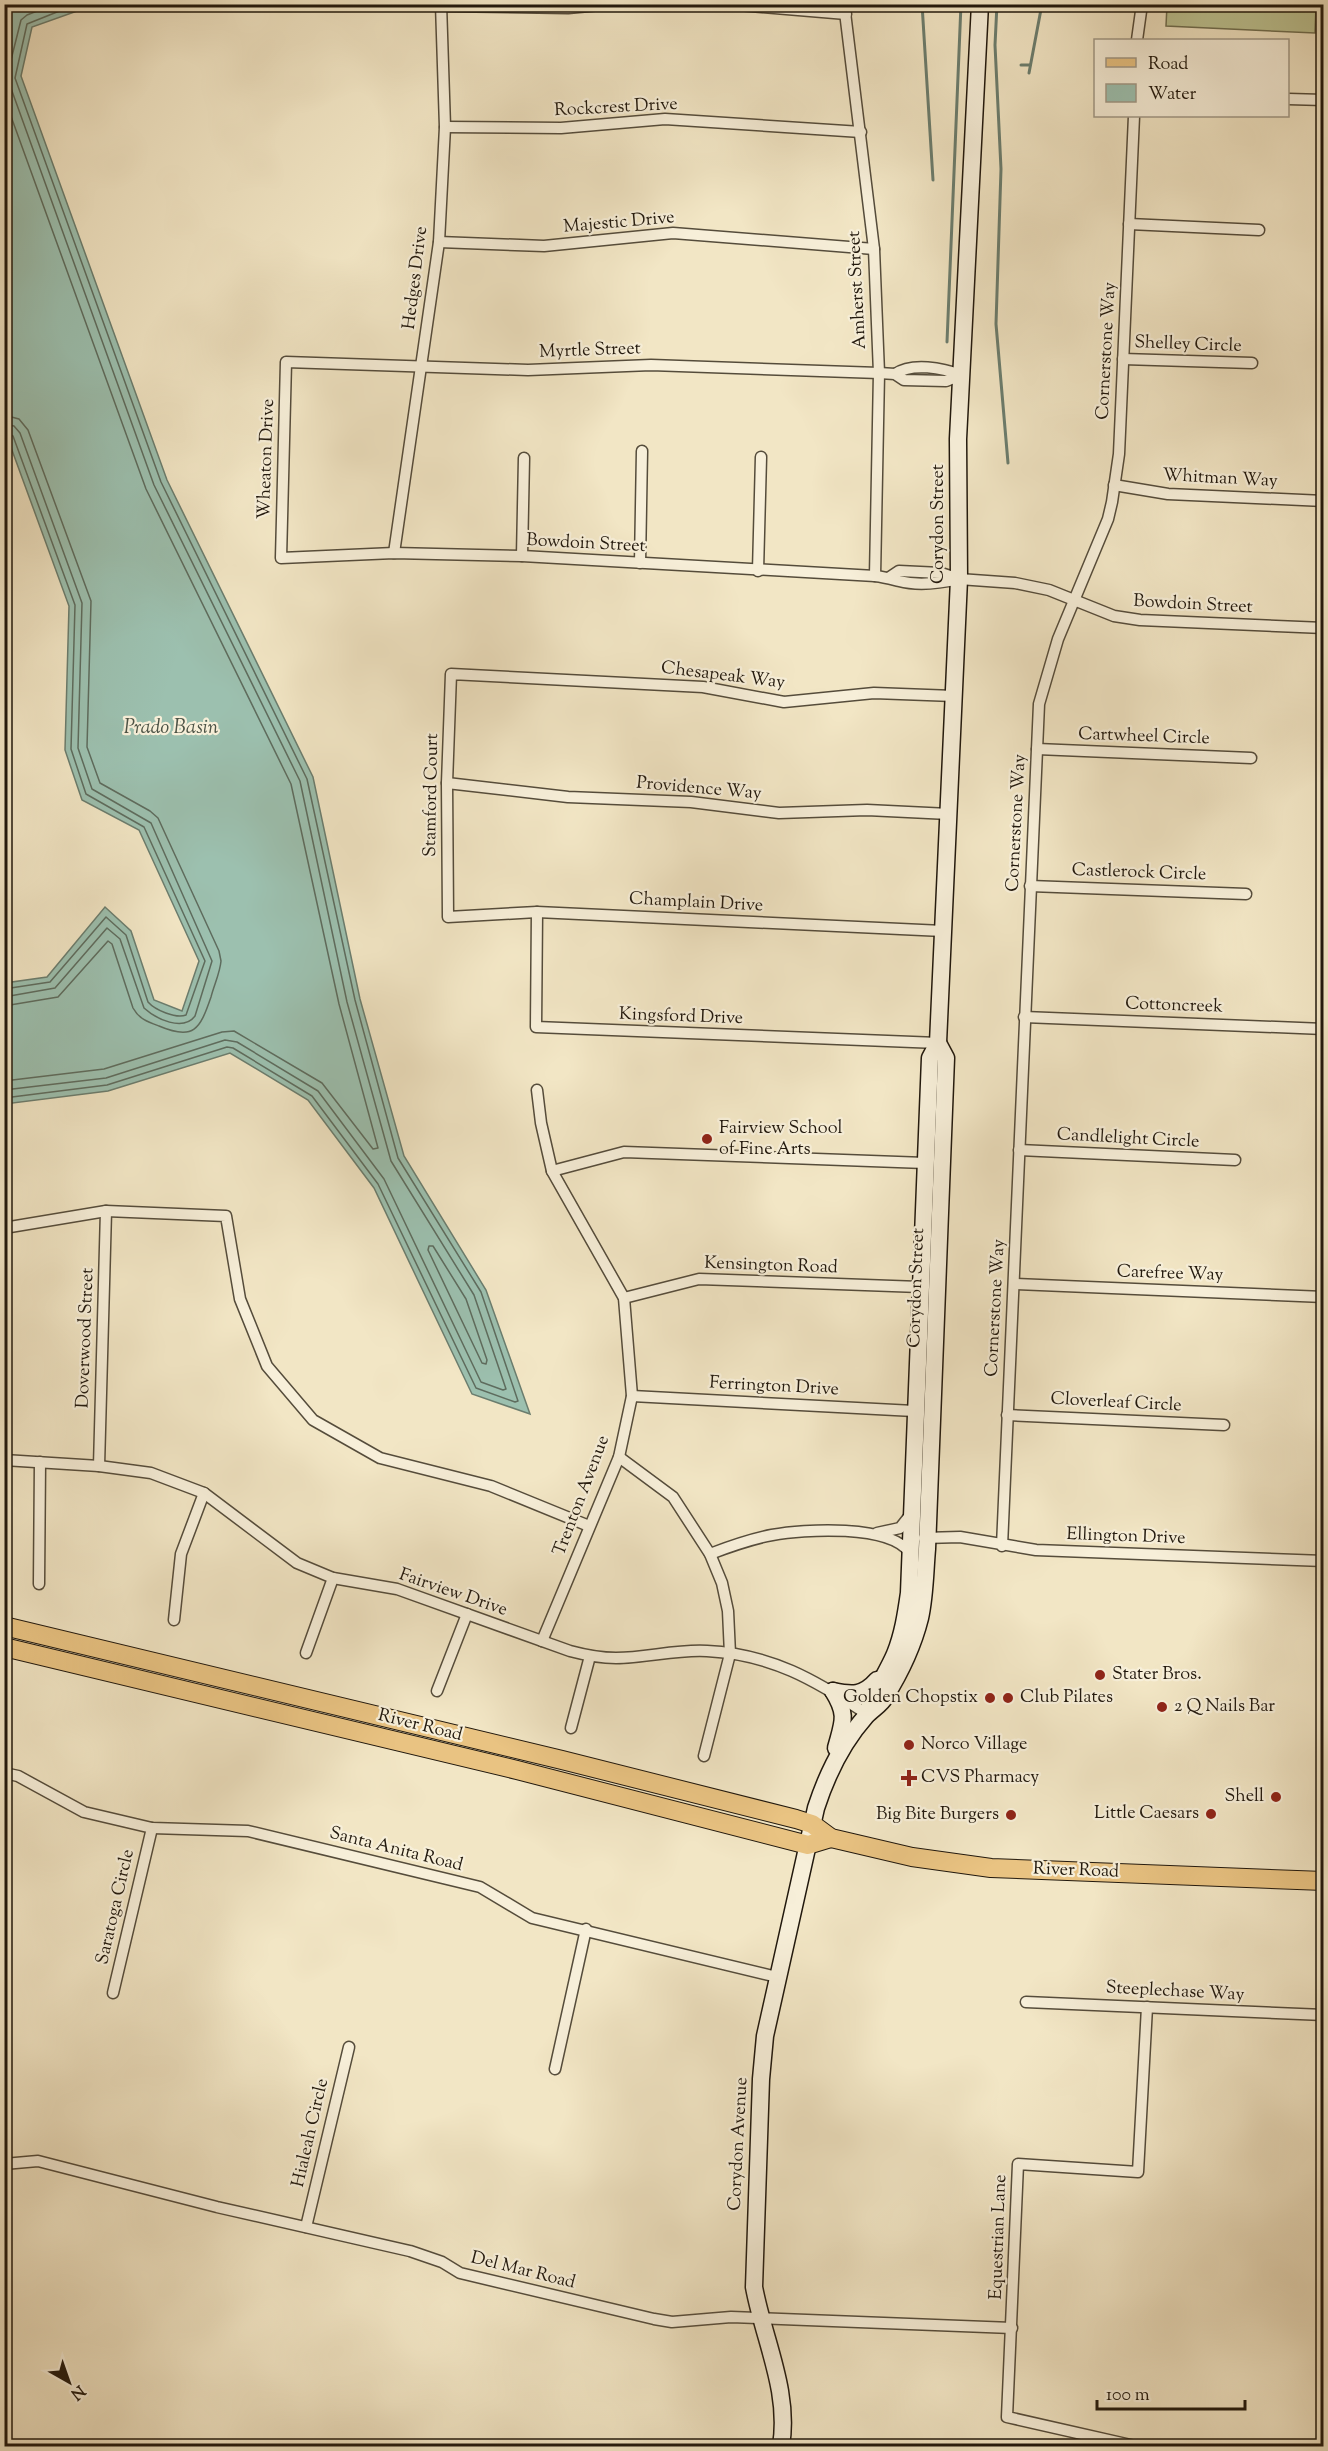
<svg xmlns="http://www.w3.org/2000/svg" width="1328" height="2451" viewBox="0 0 1328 2451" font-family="'Sorts Mill Goudy',serif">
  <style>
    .green { fill: #bdc493; stroke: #6f6e50; stroke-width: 1.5 }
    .water { fill: #9cc0af; stroke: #6b7d6e; stroke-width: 1.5 }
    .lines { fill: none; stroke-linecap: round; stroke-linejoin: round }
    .shore { stroke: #5e6c5e; stroke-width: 1.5 }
    .stream { stroke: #6b7d6e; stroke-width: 3 }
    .street-casing { stroke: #554c3b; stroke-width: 13 }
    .secondary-casing { stroke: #21180d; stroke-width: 19 }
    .primary-casing { stroke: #21180d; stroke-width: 20 }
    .street { stroke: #f7efd9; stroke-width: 10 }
    .secondary { stroke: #f7efd9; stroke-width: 16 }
    .primary { stroke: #e9c382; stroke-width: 18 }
    .poi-dot { fill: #8f2418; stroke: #f7efd9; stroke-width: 2 }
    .labels { text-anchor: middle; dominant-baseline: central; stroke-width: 4.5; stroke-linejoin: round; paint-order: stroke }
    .street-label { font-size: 18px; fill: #21180d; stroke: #f7efd9 }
    .poi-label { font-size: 18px; fill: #21180d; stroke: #f7efd9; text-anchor: start }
    .water-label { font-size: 20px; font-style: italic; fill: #4c5346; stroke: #f7efd9 }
  </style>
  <rect width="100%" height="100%" fill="#f2e6c5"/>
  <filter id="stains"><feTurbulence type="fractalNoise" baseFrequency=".00333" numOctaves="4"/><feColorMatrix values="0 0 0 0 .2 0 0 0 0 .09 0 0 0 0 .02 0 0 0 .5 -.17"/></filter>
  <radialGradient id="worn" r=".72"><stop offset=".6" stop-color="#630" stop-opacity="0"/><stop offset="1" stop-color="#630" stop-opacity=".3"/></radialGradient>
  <path class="green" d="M1167 5H1316L1315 33 1166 26Z"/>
  <path class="water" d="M5 4 94 5 32 27 21 76 167 480 313 777 360 999 404 1156 486 1290 530 1414 472 1394 374 1188 308 1100 230 1053 108 1091 5 1104V983L47 977 105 907 131 931 154 1000 182 1011 199 961 139 830 82 800 65 750 69 606 5 431Z"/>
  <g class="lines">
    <g class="shore">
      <path d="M4 97 146 489 291 784 339 1004 378 1148 373 1149 322 1083 234 1031 222 1032 104 1069 4 1081"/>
      <path d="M4 415 19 419 28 430 91 601 87 747 100 783 150 811 158 818 219 951 221 961C220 973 214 985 211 997 200 1029 194 1041 159 1026 148 1022 139 1019 133 1008L112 944 108 941 58 997 4 1006"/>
      <path d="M4 424 14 426 20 433 82 603 78 748 92 789 151 823 212 961 195 1016C183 1032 156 1019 144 1008L120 939 107 928 55 988 4 997"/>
      <path d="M4 432 13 436 75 605 71 749 86 794 144 827 205 961 186 1015C176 1019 155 1010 148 1002L126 935 106 917 50 982 4 989"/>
      <path d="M4 1090 106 1078 225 1040 237 1042 318 1091 384 1179 481 1382 503 1390 506 1389 474 1295 391 1161 347 1002 300 781 154 485 8 80V72L21 20 27 15 55 4"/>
      <path d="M4 1098 107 1085 227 1047 233 1048 312 1096 378 1184 476 1388 515 1402 518 1401 481 1292 398 1158 355 1000 307 779 161 482 15 78 27 24 77 4"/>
      <path d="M429 1246H433L466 1299 487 1360 486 1364 482 1363 428 1250Z"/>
    </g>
    <g class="stream">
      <path d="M922 4 933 180"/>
      <path d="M997 4 995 45 1001 169 996 324 1008 463"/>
      <path d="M1021 65H1030"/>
      <path d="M1029 73 1042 4"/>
      <path d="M947 342 961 4"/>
    </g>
    <g class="street-casing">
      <g id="street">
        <path d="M727 4 846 14"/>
        <path d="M844 4 874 249 879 373 875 576"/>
        <path d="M441 6 568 8 611 4"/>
        <path d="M1137 40 1142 4"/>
        <path d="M1288 99 1324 100"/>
        <path d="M445 127 561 128 665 119 861 132"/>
        <path d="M1129 224 1259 230"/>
        <path d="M439 242 544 246 673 233 874 249"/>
        <path d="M1123 359 1252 363"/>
        <path d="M895 374C912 362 943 368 961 375"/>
        <path d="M1114 485 1168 494 1324 501"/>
        <path d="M394 553 439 242 445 127 441 4"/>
        <path d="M522 556 524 458"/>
        <path d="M640 563 642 451"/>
        <path d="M758 571 761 457"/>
        <path d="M890 577 899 571 941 573 959 579 1015 583 1049 590 1114 616 1140 620 1324 628"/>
        <path d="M959 579C941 583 918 586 899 581 891 579 884 577 875 576L522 556 394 553 281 558 286 362 528 370 651 365 879 373 895 374 904 380 946 381 961 375"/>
        <path d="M1037 749 1251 758"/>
        <path d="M447 783 568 797 691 802 779 813 867 810 949 814"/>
        <path d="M1030 886 1246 894"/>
        <path d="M537 912 536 1027 938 1043"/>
        <path d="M943 931 537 912 448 917 447 783 451 674 703 687 784 702 874 693 954 696"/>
        <path d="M1024 1017 1324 1029"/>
        <path d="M537 1090 541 1123 552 1171 624 1298 632 1396 619 1457 542 1641"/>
        <path d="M1019 1150 1235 1160"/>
        <path d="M552 1171 624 1152 925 1163"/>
        <path d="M4 1228 106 1211 226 1216 240 1299 267 1366 313 1420 380 1458 491 1486 589 1526"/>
        <path d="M1015 1284 1324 1297"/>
        <path d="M624 1298 699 1279 920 1287"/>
        <path d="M632 1396 914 1411"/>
        <path d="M1007 1415 1224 1425"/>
        <path d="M619 1457 673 1497 710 1554 722 1583 728 1611 730 1654 704 1756"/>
        <path d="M4 1460 99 1466 151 1473 204 1493 297 1563 333 1578 397 1589 570 1651C585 1655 600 1658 616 1658 646 1658 677 1649 707 1651 771 1654 815 1680 867 1714"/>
        <path d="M99 1466 106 1211"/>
        <path d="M877 1533 900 1528 911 1514"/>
        <path d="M924 1538 960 1537 1036 1550 1324 1561"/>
        <path d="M1002 1546 1039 704 1058 639 1108 519 1112 502 1119 454 1134 116"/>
        <path d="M710 1554C731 1546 751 1539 772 1535 804 1529 890 1524 910 1553L911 1551"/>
        <path d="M39 1584 40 1462"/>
        <path d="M174 1620 181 1554 204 1493"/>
        <path d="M306 1653 333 1578"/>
        <path d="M437 1691 467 1614"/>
        <path d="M571 1728 590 1656"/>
        <path d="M4 1773 18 1776 84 1812 152 1828 248 1831 480 1887 532 1918 777 1977"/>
        <path d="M113 1993 152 1828"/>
        <path d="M1026 2002 1324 2015"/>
        <path d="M555 2069 586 1929"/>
        <path d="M4 2164 38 2161 217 2207 410 2251 442 2262 460 2273 654 2319 672 2322 731 2317 1012 2328"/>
        <path d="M306 2227 349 2047"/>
        <path d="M1135 2446 1007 2417 1018 2164 1138 2172 1147 2007"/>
      </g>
    </g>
    <g class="secondary-casing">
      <g id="secondary">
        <path d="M833 1691C852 1695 863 1696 877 1680"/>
        <path d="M833 1691C848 1715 843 1722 836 1748"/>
        <path d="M867 1714C873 1692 886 1675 895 1654 903 1634 906 1614 909 1593L930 1058 938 1043 959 579 958 439 980 4"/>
        <path d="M781 2446C790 2391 764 2341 754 2287L761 2079 765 2036 816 1808C827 1774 842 1743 866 1716 872 1709 881 1705 885 1697 900 1673 913 1646 920 1618 925 1596 925 1572 927 1549L946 1058 938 1043"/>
      </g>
    </g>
    <g class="primary-casing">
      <g id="primary">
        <path d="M4 1626 562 1760 796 1819 812 1824 831 1838 912 1857 991 1868 1324 1881"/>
        <path d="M4 1647 517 1770 808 1845 831 1838"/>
      </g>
    </g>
    <use href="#street" class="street"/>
    <use href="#secondary" class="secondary"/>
    <use href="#primary" class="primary"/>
  </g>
  <g class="poi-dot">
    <circle cx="707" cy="1139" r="6"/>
    <circle cx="1100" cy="1675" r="6"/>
    <circle cx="990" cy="1698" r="6"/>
    <circle cx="1008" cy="1698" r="6"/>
    <circle cx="1162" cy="1707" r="6"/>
    <circle cx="909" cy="1745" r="6"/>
    <path d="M906 1769h6v6h6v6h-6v6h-6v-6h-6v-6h6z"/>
    <circle cx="1276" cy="1797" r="6"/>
    <circle cx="1211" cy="1814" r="6"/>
    <circle cx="1011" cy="1815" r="6"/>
  </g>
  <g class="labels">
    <g class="street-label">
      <text transform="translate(616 108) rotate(-3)">Rockcrest Drive</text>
      <text transform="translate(619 223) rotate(-5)">Majestic Drive</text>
      <text transform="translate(416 278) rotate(-83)">Hedges Drive</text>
      <text transform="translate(858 290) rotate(-93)">Amherst Street</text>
      <text transform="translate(1188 345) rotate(2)">Shelley Circle</text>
      <text transform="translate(590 351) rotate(-2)">Myrtle Street</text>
      <text transform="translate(1107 351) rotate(-87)">Cornerstone Way</text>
      <text transform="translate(267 459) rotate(-88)">Wheaton Drive</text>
      <text transform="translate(1220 479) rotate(3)">Whitman Way</text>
      <text transform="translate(939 524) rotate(-90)">Corydon Street</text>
      <text transform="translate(586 544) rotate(3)">Bowdoin Street</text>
      <text transform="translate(1193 605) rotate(3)">Bowdoin Street</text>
      <text transform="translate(723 676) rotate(7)">Chesapeak Way</text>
      <text transform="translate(1144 737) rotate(2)">Cartwheel Circle</text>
      <text transform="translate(699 789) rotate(5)">Providence Way</text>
      <text transform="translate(432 795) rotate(-89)">Stamford Court</text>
      <text transform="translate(1017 823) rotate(-87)">Cornerstone Way</text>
      <text transform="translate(1139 873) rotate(2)">Castlerock Circle</text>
      <text transform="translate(696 903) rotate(3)">Champlain Drive</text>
      <text transform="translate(1174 1006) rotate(2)">Cottoncreek</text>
      <text transform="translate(681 1017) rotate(2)">Kingsford Drive</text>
      <text transform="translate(1128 1139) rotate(3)">Candlelight Circle</text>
      <text transform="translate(771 1266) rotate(2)">Kensington Road</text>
      <text transform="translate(1170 1274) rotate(2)">Carefree Way</text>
      <text transform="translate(917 1288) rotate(-88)">Corydon Street</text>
      <text transform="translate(996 1308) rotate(-87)">Cornerstone Way</text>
      <text transform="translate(86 1338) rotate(-88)">Doverwood Street</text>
      <text transform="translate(774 1387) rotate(3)">Ferrington Drive</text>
      <text transform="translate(1116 1403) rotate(3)">Cloverleaf Circle</text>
      <text transform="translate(582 1496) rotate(-69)">Trenton Avenue</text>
      <text transform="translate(1126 1537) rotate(2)">Ellington Drive</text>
      <text transform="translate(453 1593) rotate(19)">Fairview Drive</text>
      <text transform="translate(420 1726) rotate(14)">River Road</text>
      <text transform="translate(396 1850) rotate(14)">Santa Anita Road</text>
      <text transform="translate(1076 1871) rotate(2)">River Road</text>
      <text transform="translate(116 1907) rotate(-77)">Saratoga Circle</text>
      <text transform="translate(1175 1992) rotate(3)">Steeplechase Way</text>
      <text transform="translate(311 2133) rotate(-77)">Hialeah Circle</text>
      <text transform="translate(739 2144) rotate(-87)">Corydon Avenue</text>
      <text transform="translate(999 2237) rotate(-88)">Equestrian Lane</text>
      <text transform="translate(523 2271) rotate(14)">Del Mar Road</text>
    </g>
    <g class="poi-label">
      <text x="719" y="1129">Fairview School<tspan x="719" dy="21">of Fine Arts</tspan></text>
      <text x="1112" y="1675">Stater Bros.</text>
      <text x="978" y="1698" text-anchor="end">Golden Chopstix</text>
      <text x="1020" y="1698">Club Pilates</text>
      <text x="1174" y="1707">2 Q Nails Bar</text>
      <text x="921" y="1745">Norco Village</text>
      <text x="921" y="1778">CVS Pharmacy</text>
      <text x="1264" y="1797" text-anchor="end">Shell</text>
      <text x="1199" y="1814" text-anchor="end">Little Caesars</text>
      <text x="999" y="1815" text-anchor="end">Big Bite Burgers</text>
    </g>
    <g class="water-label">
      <text x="171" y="728">Prado Basin</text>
    </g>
  </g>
  <rect width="1328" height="2451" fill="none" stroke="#f2e6c5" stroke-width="24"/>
  <rect x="6" y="6" width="1316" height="2439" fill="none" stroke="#21180d" stroke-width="3"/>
  <rect x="12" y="12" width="1304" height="2427" fill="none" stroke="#21180d" stroke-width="1.5"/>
  <rect x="1094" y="39" width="195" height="78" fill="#f7efd9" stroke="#a19987" stroke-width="1.5"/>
  <rect x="1106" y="58" width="30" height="9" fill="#e9c382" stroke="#a19987" stroke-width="1.5"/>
  <text x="1148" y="69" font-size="18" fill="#21180d">Road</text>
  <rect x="1106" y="84" width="30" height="18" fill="#9cc0af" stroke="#a19987" stroke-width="1.5"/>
  <text x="1148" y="99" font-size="18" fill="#21180d">Water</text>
  <g transform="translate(69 2382) rotate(140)" stroke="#f7efd9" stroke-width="4.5" paint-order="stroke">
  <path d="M0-4.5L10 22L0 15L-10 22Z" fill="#21180d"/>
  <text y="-9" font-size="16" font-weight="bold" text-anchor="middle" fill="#21180d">N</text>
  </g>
  <path d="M1097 2400v9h148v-9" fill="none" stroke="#21180d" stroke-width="3"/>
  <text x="1106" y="2400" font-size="18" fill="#21180d" stroke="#f7efd9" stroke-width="4.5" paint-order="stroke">100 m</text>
  <rect width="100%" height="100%" filter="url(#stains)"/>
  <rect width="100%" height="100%" fill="url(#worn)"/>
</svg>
